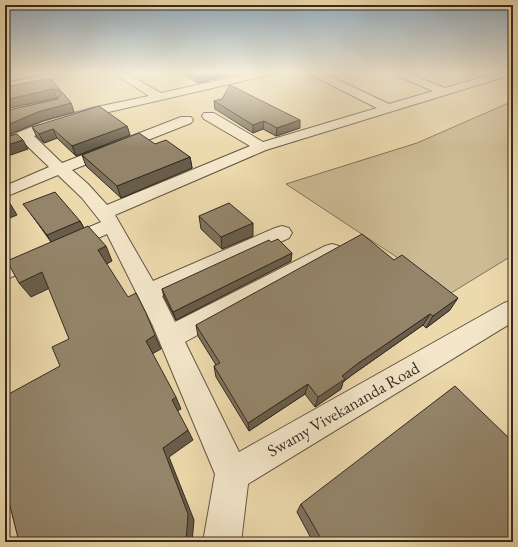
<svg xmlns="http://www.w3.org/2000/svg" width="518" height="547" viewBox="0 0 518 547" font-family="'EB Garamond',serif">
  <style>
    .green { fill: #cdbb95; stroke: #81725c }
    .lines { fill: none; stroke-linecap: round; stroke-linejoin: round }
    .stream { fill: #7e7059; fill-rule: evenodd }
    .minor-casing { stroke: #635645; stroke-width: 2 }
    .minor { fill: #f3e6c9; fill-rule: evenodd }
    .wall { fill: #7f725b; stroke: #352a23 }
    .shaded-wall { fill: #685d4a; stroke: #352a23 }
    .building { fill: #94856a; stroke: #352a23 }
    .labels { text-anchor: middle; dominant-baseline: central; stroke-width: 3; stroke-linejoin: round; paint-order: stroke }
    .near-street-label { font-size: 17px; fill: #352a23; stroke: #f3e6c9 }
  </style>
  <rect width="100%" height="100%" fill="#ecd9ac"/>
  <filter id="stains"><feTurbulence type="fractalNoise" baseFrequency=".005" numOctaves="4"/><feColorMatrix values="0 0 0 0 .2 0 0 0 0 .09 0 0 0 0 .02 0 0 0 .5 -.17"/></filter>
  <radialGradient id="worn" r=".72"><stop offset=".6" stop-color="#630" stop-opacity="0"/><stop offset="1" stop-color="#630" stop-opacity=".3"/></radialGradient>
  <path class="green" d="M513 101V255L451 293 286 184 417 143Z"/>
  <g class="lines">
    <path class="stream" d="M484 72H513V74L486 73Z"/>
    <g class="minor-casing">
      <g id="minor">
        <path d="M112 72H124L161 93 256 72H274L269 75 100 114 53 128 34 136 62 163 181 117H191L193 120 191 123 72 170 88 184 107 205 250 146 204 119 202 116 204 113H214L263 142 377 108 309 74 308 72H321L389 104 433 91 393 74 392 72H405L445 88 500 72H507L508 74 507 76 266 150 115 215 153 281 275 228 282 226 289 228 292 233 289 238 162 296 175 322 325 246 332 244 339 246 342 251 339 256 185 342 239 452 504 303 513 300V322L248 484 241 542H203L215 474 153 326 107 234 5 280V263L101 222 82 198 58 175 5 197V186L49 167 22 141 5 147V138L43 122 92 108 149 96Z"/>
        <path d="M50 74 55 77 54 79 5 89V83Z"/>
      </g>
    </g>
    <use href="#minor" class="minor"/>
  </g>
  <g class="wall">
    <path d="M180 72H241L198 83Z"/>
    <path d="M50 78 71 103 74 112 42 121 5 136V111L58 99 59 98H57L5 109Z"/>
    <path d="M214 101 300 128 276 136 263 129 253 133 215 109Z"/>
    <path d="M127 126 130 135 76 156 57 138 44 143 37 137 32 127Z"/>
    <path d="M155 144 190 157 192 168 121 198 86 166 82 155Z"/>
    <path d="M23 204 80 221 84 228 51 242 28 210Z"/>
    <path d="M199 216 253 236 222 249 201 229Z"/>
    <path d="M291 261 176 320 164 297 162 289Z"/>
    <path d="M450 310 426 328 423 325 352 375 343 382 341 389 315 407 305 394 249 431 216 377 214 366 216 365 198 336 196 325Z"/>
    <path d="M301 504 513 542H313L297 512Z"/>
  </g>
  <g class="shaded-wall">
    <path d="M220 72H241L198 83 197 77Z"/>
    <path d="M53 89 57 98 5 109V100Z"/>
    <path d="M71 103 74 112 42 121 5 136V126L38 112Z"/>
    <path d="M300 120V128L276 136 277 128Z"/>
    <path d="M264 121 263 129 253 133V125Z"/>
    <path d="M127 126 130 135 76 156 72 146Z"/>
    <path d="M53 129 57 138 44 143 39 134Z"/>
    <path d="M23 140 28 149 5 157V146Z"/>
    <path d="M190 157 192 168 121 198 117 186Z"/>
    <path d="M11 205 17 215 5 220V208Z"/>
    <path d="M80 221 84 228 51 242 47 235Z"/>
    <path d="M253 223V236L222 249 221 237Z"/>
    <path d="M106 246 112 261 105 265 98 250Z"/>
    <path d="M292 253 291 261 176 320 173 312Z"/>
    <path d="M42 272 52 287 31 297 19 283Z"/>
    <path d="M458 298 450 310 426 328 433 316Z"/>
    <path d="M430 314 423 325 352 375 343 382 341 389 315 407 318 397 342 376 357 364Z"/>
    <path d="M155 335 161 349 152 354 146 341Z"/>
    <path d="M308 384 305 394 249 431 248 423Z"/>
    <path d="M176 397 181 409 177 411 172 400Z"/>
    <path d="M188 430 193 440 169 457 194 520 192 542H186L163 448Z"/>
  </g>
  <g class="building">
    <path d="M188 72H220L197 77Z"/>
    <path d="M50 78 71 103 38 112 5 126V111L58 99 61 94 58 90 53 89 5 100V87Z"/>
    <path d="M230 85 300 120 277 128 264 121 253 125 214 101 222 99Z"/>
    <path d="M99 106 127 126 72 146 53 129 39 134 32 127Z"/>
    <path d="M139 133 155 144 166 140 190 157 117 186 82 155Z"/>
    <path d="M17 134 23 140 5 146V137Z"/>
    <path d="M55 192 80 221 47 235 23 204Z"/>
    <path d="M5 197 11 205 5 208Z"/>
    <path d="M229 203 253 223 221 237 199 216Z"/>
    <path d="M88 226 106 246 98 250 128 297 136 293 146 313 155 335 146 341 176 397 172 400 188 430 163 448 188 514 186 542H19L5 486V481L7 480 5 471V396L60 366 52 347 69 339 42 272 19 283 7 261Z"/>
    <path d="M362 234 394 260 402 255 458 298 433 316 430 314 357 364 342 376 345 379 318 397 308 384 248 423 214 366 220 363 196 325Z"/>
    <path d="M278 239 292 253 173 312 162 289 269 240 271 242Z"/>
    <path d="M455 386 513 442V542H323L301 504Z"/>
  </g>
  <linearGradient id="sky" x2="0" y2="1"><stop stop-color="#91abbd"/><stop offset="0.49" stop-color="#f6eeda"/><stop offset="1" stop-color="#f6eeda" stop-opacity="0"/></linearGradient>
  <rect width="518" height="148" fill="url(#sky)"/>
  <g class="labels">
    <g class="near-street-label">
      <text transform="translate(343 409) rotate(-30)">Swamy Vivekananda Road</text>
    </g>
  </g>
  <rect width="518" height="547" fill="none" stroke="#ecd9ac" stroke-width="20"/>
  <rect x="6" y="6" width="506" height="535" fill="none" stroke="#352a23" stroke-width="2"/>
  <rect x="10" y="10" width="498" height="527" fill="none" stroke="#352a23"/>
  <rect width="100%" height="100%" filter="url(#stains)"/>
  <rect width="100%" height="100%" fill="url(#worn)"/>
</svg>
